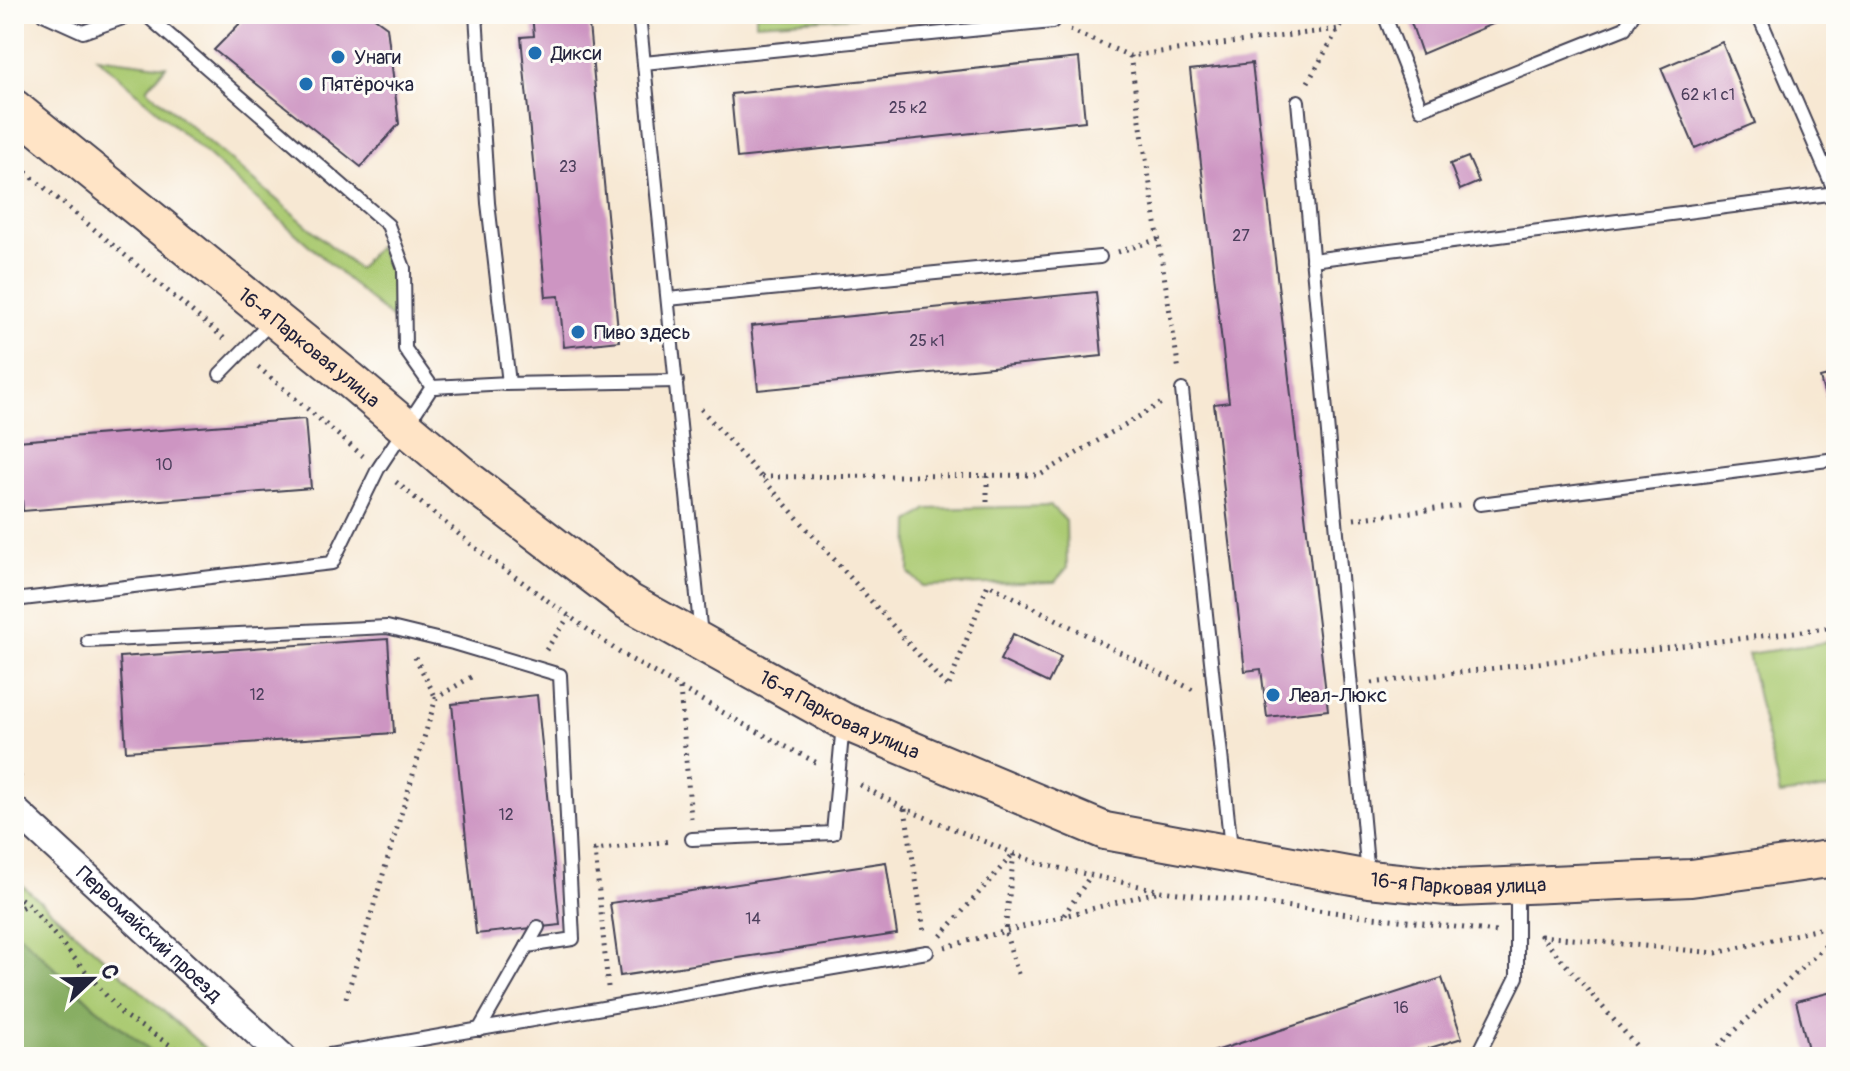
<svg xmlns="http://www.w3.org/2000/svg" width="1850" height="1071" viewBox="0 0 1850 1071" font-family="Pangolin,sans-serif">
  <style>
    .green { fill: #abca72; stroke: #667656; stroke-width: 2 }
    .forest { fill: #88ae64; stroke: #556850; stroke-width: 2 }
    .building { fill: #cd95c2 }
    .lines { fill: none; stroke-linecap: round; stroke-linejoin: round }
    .service-casing { stroke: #424052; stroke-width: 16 }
    .minor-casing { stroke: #424052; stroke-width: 30 }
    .secondary-casing { stroke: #424052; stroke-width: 40 }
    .path { stroke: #424052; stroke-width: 5; stroke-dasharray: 2 6; stroke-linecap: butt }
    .service { stroke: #fff; stroke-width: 12 }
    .minor { stroke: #fff; stroke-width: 26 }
    .secondary { stroke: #ffe4c6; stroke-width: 36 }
    .poi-dot { fill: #1f6fb2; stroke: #fdfcf7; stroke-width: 3 }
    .labels { text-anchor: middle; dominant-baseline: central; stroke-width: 6; stroke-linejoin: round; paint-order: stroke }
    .number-label { font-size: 16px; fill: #4d3f5d }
    .poi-label { font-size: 20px; fill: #22223b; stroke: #fdfcf7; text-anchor: start }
    .street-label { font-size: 20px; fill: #22223b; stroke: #fdfcf7 }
  </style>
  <rect width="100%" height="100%" fill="#fdfcf7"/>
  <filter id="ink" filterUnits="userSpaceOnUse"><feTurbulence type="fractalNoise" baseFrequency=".0125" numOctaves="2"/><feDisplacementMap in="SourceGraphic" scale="16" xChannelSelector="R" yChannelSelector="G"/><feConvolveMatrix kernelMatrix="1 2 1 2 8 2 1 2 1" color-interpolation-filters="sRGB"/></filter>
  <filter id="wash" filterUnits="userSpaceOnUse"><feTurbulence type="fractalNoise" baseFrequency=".006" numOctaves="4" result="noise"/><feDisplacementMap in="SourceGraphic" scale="32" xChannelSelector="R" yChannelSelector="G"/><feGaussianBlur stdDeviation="1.8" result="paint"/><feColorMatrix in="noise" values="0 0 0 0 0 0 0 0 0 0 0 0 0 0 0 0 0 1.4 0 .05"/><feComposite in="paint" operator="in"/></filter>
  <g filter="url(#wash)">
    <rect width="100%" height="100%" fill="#f7e8d3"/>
    <g class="green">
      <path d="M756 14H856V17L756 23Z"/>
      <path d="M97 57 166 66 147 89 358 269 377 247C395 274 394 287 392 319Z"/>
      <path d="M1051 506 1066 521 1067 568 1055 582 923 586 909 573 910 522 927 509Z"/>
      <path d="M1836 641V788L1780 795 1748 654Z"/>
      <path d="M14 878 215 1057H14Z"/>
    </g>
    <path class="forest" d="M14 929 93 1005 159 1057H14Z"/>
    <g id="blocks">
      <g class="building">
        <path d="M249 14H369L387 27 399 124 361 167 214 50Z"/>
        <path d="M532 14H588L619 341 564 347 559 296 546 297 521 37 534 36Z"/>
        <path d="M1408 14H1516L1422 54Z"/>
        <path d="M1722 42 1755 123 1695 148 1661 68Z"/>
        <path d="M1079 58 1085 121 737 158 731 94Z"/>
        <path d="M1252 63 1328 710 1267 717 1261 669 1245 671 1214 404 1229 402 1190 70Z"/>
        <path d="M1468 157 1479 182 1460 190 1450 164Z"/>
        <path d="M1096 292 1102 356 758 390 751 326Z"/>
        <path d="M1836 374V432H1835L1820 378Z"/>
        <path d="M305 419 311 488 23 511 17 441Z"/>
        <path d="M1013 634 1061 657 1048 683 1000 660Z"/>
        <path d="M388 639 394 733 126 751 120 657Z"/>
        <path d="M537 695 560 925 476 934 452 704Z"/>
        <path d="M886 862 897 934 620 976 610 903Z"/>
        <path d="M1442 978 1462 1038 1401 1057H1197Z"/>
        <path d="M1836 991V1057H1810L1796 1001Z"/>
      </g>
    </g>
  </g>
  <g filter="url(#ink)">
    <use href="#blocks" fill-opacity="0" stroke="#424052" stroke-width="2"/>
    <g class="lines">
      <g class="service-casing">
        <g id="service">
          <path d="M43 14 83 32 134 14"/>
          <path d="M145 14 388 225 404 268 405 349 432 387H437"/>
          <path d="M639 14 701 636"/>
          <path d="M1384 14 1421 109 1625 28 1633 14"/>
          <path d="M1758 14 1836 194"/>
          <path d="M644 63 1052 22"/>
          <path d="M1298 101 1368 876"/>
          <path d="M1312 260 1836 193"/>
          <path d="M668 299 1100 257"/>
          <path d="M220 374 271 322"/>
          <path d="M504 384 677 381"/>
          <path d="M1182 390 1231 848"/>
          <path d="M1480 504 1836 459"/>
          <path d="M14 600 332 563 378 469 432 387 509 383 488 203 476 14"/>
          <path d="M88 641 387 627 453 643 560 675 573 939 527 946"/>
          <path d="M692 839 833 833 843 724"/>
          <path d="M479 1030 538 927"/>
          <path d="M318 1057 927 952"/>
          <path d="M1477 1057 1517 977V890"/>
        </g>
      </g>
      <g class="minor-casing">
        <g id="minor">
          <path id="s1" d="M14 809 283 1057"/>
        </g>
      </g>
      <g class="secondary-casing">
        <g id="secondary">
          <path id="s2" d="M14 108 349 379 467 479 627 601 843 721 1105 831 1369 879 1457 888 1691 878 1836 858"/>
        </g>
      </g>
      <g class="path">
        <path d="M1070 30 1130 56 1338 29"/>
        <path d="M1130 56 1179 371"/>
        <path d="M1308 82 1347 14"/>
        <path d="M14 162 226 340"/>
        <path d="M1118 252 1159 239"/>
        <path d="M258 367 363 456"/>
        <path d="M701 409 948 688 988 584 1193 690"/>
        <path d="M987 476V507"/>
        <path d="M762 477 1040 475 1163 402"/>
        <path d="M396 482 478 550 620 653 743 724 819 764"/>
        <path d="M1354 519 1460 506"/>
        <path d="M546 650 569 616"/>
        <path d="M415 657 436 698"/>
        <path d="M1372 683 1836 627"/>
        <path d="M680 689 691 818"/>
        <path d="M14 771 25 782"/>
        <path d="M860 785 905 809 1037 863 1161 891 1496 932"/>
        <path d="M905 809 924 931"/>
        <path d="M14 894 28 904 123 1015 189 1057"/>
        <path d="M14 911 28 904"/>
        <path d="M1064 915 1091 875"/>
        <path d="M941 936 1014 853 1005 931 1019 977"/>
        <path d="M945 947 1160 891"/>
        <path d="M608 987 595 850 671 841"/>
        <path d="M346 998 436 698 476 674"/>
        <path d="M1646 1057 1541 936 1716 953 1836 925"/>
        <path d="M1707 1057 1836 936"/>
      </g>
      <use href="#service" class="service"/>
      <use href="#minor" class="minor"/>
      <use href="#secondary" class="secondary"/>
    </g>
  </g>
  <g class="poi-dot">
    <circle cx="535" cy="53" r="8"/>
    <circle cx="338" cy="57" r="8"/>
    <circle cx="306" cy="84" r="8"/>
    <circle cx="578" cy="332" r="8"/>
    <circle cx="1273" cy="695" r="8"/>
  </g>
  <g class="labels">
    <g class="number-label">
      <text x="1708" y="95">62 к1 с1</text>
      <text x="908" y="108">25 к2</text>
      <text x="568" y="167">23</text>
      <text x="1241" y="236">27</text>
      <text x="927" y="341">25 к1</text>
      <text x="164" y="465">10</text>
      <text x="257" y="695">12</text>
      <text x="506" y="815">12</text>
      <text x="753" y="919">14</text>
      <text x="1401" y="1008">16</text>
    </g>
    <g class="poi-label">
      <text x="551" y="53">Дикси</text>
      <text x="354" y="57">Унаги</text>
      <text x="322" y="84">Пятёрочка</text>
      <text x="594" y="332">Пиво здесь</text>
      <text x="1289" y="695">Леал-Люкс</text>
    </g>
    <g class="street-label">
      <text stroke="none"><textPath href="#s2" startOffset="380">16-я Парковая улица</textPath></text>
      <text stroke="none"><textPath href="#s2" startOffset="1028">16-я Парковая улица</textPath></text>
      <text stroke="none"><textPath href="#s2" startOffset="1676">16-я Парковая улица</textPath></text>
      <text stroke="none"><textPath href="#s1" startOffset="184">Первомайский проезд</textPath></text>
    </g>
  </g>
  <rect width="1850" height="1071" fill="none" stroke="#fdfcf7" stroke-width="48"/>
  <g transform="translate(92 979) rotate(68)" stroke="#fdfcf7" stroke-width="6" paint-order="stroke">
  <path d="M0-6L14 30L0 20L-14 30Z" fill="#22223b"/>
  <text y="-12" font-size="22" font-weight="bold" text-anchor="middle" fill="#22223b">С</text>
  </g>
</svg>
